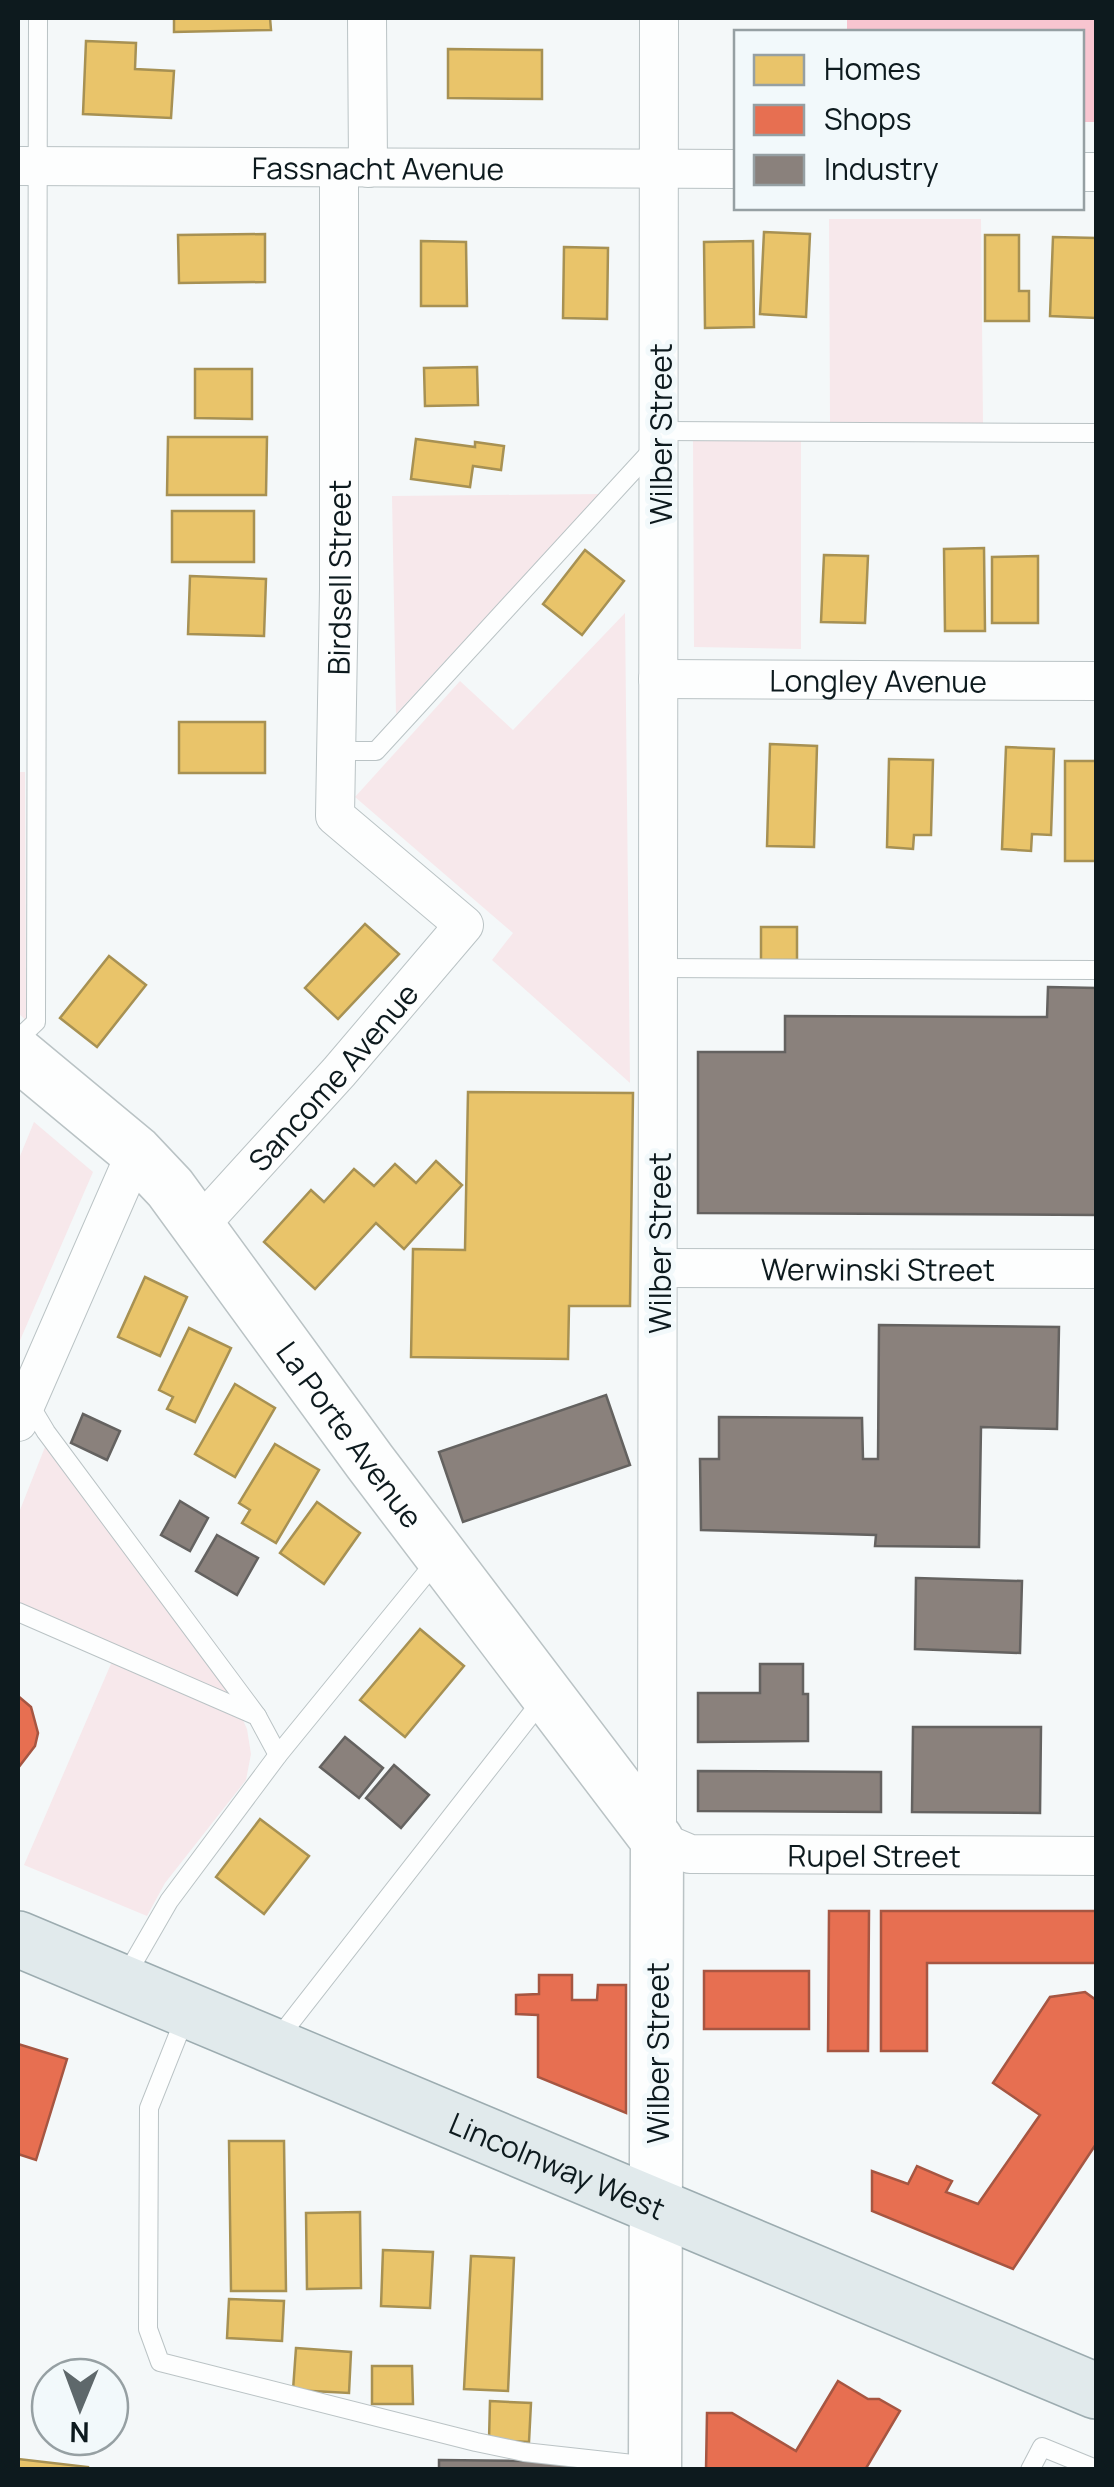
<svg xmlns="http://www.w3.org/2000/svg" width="1114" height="2487" viewBox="0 0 1114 2487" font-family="Manrope,sans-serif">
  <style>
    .green { fill: #f7e8eb }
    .forest { fill: #f8c5d0 }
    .homes { fill: #e9c46a; stroke: #a79153; stroke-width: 2.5 }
    .shops { fill: #e76f51; stroke: #a65642; stroke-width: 2.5 }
    .industry { fill: #8a817c; stroke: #646260; stroke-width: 2.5 }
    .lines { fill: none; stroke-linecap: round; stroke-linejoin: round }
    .lane-casing { stroke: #bac3c5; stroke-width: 20 }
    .street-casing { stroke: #bac3c5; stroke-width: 40 }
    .secondary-casing { stroke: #bac3c5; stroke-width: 55 }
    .primary-casing { stroke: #9cacb0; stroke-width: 58 }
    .lane { stroke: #fdfefe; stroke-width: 18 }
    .street { stroke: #fdfefe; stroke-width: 38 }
    .secondary { stroke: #fdfefe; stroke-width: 52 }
    .primary { stroke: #e1eaec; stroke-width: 55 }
    .labels { text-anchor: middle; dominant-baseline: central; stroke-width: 10; stroke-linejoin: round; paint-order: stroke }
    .street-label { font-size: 30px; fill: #0d1a1e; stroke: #f2f9fb }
  </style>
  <rect width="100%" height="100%" fill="#f4f8f9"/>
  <g class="green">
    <path d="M829 219H981L983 423 830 422Z"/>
    <path d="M693 441H801V649L694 647Z"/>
    <path d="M600 494 396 714 392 496Z"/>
    <path d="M625 613 630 1083 492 960 513 933 355 797 460 681 513 730Z"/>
    <path d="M18 772H25L26 1020 18 1013Z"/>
    <path d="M34 1122 93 1172 18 1345V1161Z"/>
    <path d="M45 1447 233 1698 247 1729 251 1754 246 1780 165 1883 147 1916 24 1865 117 1650 18 1606V1515Z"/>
  </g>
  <path class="forest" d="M847 18H1096V122H1082V32H847Z"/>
  <g class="homes">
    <path d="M174 18H270L271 30 174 32Z"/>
    <path d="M86 41 136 43 135 69 174 71 171 118 83 114Z"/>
    <path d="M448 49 542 50V99L448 98Z"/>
    <path d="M764 232 810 234 806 317 760 314Z"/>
    <path d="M265 234V282L179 283 178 235Z"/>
    <path d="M985 235H1019V291H1029V321H985Z"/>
    <path d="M1053 237 1096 238V318L1050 316Z"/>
    <path d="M421 241 466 242 467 306H421Z"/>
    <path d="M753 241 754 327 705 328 704 242Z"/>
    <path d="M564 247 608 248 607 319 563 318Z"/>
    <path d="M477 367 478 405 425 406 424 368Z"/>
    <path d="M195 369H252V419L195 418Z"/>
    <path d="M168 437H267L266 495H167Z"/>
    <path d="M416 439 475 447V442L504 446 501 470 473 466 470 487 411 479Z"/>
    <rect x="172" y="511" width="82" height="51"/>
    <path d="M984 548 985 631H945L944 549Z"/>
    <path d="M585 550 624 581 582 635 543 604Z"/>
    <path d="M824 555 868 556 865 623 821 622Z"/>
    <path d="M1038 556V623H992V557Z"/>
    <path d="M190 576 266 579 264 636 188 634Z"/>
    <rect x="179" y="722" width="86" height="51"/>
    <path d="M770 744 817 746 814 847 767 846Z"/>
    <path d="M1006 747 1054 749 1051 835 1032 834 1031 851 1002 849Z"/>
    <path d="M889 759 933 760 931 835H914L913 849 887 847Z"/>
    <rect x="1065" y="761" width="31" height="100"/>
    <path d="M365 924 399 954 338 1019 305 988Z"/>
    <rect x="761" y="927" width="36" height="33"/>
    <path d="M109 956 146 985 97 1047 60 1018Z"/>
    <path d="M468 1092 633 1093 630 1306H569L568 1359 411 1357 413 1249 465 1250Z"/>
    <path d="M436 1161 462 1185 404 1249 376 1223 315 1289 264 1242 311 1190 324 1202 354 1169 374 1186 395 1164 416 1183Z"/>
    <path d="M145 1277 187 1297 160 1356 118 1337Z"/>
    <path d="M189 1328 231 1348 195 1422 167 1409 173 1397 159 1390Z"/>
    <path d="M235 1384 275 1408 235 1477 195 1454Z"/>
    <path d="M275 1444 319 1470 276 1543 242 1523 250 1510 239 1503Z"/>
    <path d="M317 1502 360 1533 324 1584 280 1553Z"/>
    <path d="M420 1629 464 1666 405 1737 360 1700Z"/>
    <path d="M260 1819 309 1856 264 1914 216 1877Z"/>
    <path d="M229 2141H284L286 2291H231Z"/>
    <path d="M360 2212 361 2288 307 2289 306 2213Z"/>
    <path d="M383 2250 433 2252 430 2308 381 2306Z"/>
    <path d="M471 2256 514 2258 508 2391 464 2389Z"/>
    <path d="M229 2299 284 2301 282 2341 227 2338Z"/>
    <path d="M296 2348 351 2352 349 2393 293 2390Z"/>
    <path d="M372 2366H412L413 2404H372Z"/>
    <path d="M490 2401 531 2403 529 2442 489 2440Z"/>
    <path d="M18 2459 88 2467V2470H18Z"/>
  </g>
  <g class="shops">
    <path d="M18 1696 31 1707 38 1733 35 1746 18 1768Z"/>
    <path d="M829 1911H869L868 2051H828Z"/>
    <path d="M881 1911H1096V1963H927V2051H881Z"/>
    <rect x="704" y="1971" width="105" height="58"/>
    <path d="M539 1975H572V2000H597L598 1985H626V2113L538 2077V2015L516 2014V1995L539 1994Z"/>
    <path d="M1085 1992 1096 2000V2144L1013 2269 872 2211V2171L908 2184 917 2166 952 2181 946 2192 978 2204 1040 2115 993 2083 1050 1997Z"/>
    <path d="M18 2044 67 2059 36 2160 18 2154Z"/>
    <path d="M838 2381 868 2399H879L900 2411 865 2470H706L707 2413H732L796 2451Z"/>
  </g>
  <g class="industry">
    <path d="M1048 987 1096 988V1215L698 1213V1052H785V1016L1047 1017Z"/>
    <path d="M879 1325 1059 1327 1057 1429 981 1427 979 1547 875 1546 876 1535 701 1530 700 1459H719V1417L862 1418 863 1459H878Z"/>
    <path d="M606 1395 630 1465 463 1522 439 1452Z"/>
    <path d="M83 1414 120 1431 107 1460 71 1443Z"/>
    <path d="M180 1501 208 1518 190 1551 161 1535Z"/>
    <path d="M217 1535 258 1558 237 1595 196 1571Z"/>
    <path d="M916 1578 1022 1581 1020 1653 915 1649Z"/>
    <path d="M760 1664H803V1694H808V1741L698 1742V1693H760Z"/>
    <path d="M913 1727H1041L1040 1813 912 1812Z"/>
    <path d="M345 1737 383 1768 359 1798 320 1767Z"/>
    <path d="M394 1765 429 1795 401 1828 366 1798Z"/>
    <path d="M698 1771 881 1772V1812L698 1811Z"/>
    <path d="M439 2460 604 2462V2470H439Z"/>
  </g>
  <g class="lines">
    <g class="lane-casing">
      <g id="lane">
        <path d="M660 431 1096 433"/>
        <path d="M336 751H376L653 449"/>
        <path d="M659 968 1096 970"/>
        <path d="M18 1039 36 1022 38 18"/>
        <path d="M28 1402 46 1432 257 1716"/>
        <path d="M18 1612 257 1716 278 1755"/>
        <path d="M124 1979 169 1901 278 1755 437 1560"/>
        <path d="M186 2015 149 2108 148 2329 160 2362 476 2442 524 2452 651 2466"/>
        <path d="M276 2041 543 1699"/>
        <path d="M1030 2470 1042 2447 1096 2469"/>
      </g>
    </g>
    <g class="street-casing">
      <g id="street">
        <path d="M367 18 368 168"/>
        <path id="s1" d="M659 18 657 1840 690 1854 1096 1856"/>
        <path id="s2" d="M18 166 736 169"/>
        <path d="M1082 172H1096"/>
        <path id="s3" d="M658 679 1096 681"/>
        <path id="s4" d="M198 1227 339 1072 464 925 335 816 339 589V168"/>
        <path id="s5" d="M660 1268 1096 1269"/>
        <path d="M18 1422 136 1152"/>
      </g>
    </g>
    <g class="secondary-casing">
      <g id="secondary">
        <path id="s6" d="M18 1054 136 1152 170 1188 370 1462 657 1840 655 2470"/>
      </g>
    </g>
    <g class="primary-casing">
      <g id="primary">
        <path id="s7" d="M18 1939 1096 2391"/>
      </g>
    </g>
    <use href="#lane" class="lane"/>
    <use href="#street" class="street"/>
    <use href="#secondary" class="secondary"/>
    <use href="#primary" class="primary"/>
  </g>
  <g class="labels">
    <g class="street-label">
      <text stroke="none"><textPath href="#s2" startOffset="360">Fassnacht Avenue</textPath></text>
      <text transform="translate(660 434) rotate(-90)">Wilber Street</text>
      <text stroke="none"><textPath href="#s4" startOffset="810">Birdsell Street</textPath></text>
      <text stroke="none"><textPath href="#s3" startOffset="220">Longley Avenue</textPath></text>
      <text stroke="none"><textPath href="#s4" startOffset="202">Sancome Avenue</textPath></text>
      <text transform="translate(659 1243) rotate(-90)">Wilber Street</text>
      <text stroke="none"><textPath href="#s5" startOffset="218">Werwinski Street</textPath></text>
      <text stroke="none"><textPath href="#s6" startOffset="508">La Porte Avenue</textPath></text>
      <text stroke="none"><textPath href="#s1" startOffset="2042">Rupel Street</textPath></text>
      <text transform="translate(657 2053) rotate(-90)">Wilber Street</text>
      <text stroke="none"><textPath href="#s7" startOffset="585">Lincolnway West</textPath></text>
    </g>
  </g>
  <rect width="1114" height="2487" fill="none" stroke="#0d1a1e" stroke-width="40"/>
  <rect x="734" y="30" width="350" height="180" fill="#f2f9fb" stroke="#96a0a3" stroke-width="2.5"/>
  <rect x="754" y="55" width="50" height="30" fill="#e9c46a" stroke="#96a0a3" stroke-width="2.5"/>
  <text x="824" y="80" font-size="30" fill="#0d1a1e">Homes</text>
  <rect x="754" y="105" width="50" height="30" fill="#e76f51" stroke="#96a0a3" stroke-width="2.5"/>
  <text x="824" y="130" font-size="30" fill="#0d1a1e">Shops</text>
  <rect x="754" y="155" width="50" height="30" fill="#8a817c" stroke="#96a0a3" stroke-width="2.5"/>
  <text x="824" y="180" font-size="30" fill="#0d1a1e">Industry</text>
  <g transform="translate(80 2407) rotate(181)"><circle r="48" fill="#f2f9fb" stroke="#96a0a3" stroke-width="2.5"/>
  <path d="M0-8L18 38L0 25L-18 38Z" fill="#5e686b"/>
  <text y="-15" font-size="28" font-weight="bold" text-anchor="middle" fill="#0d1a1e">N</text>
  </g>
</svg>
